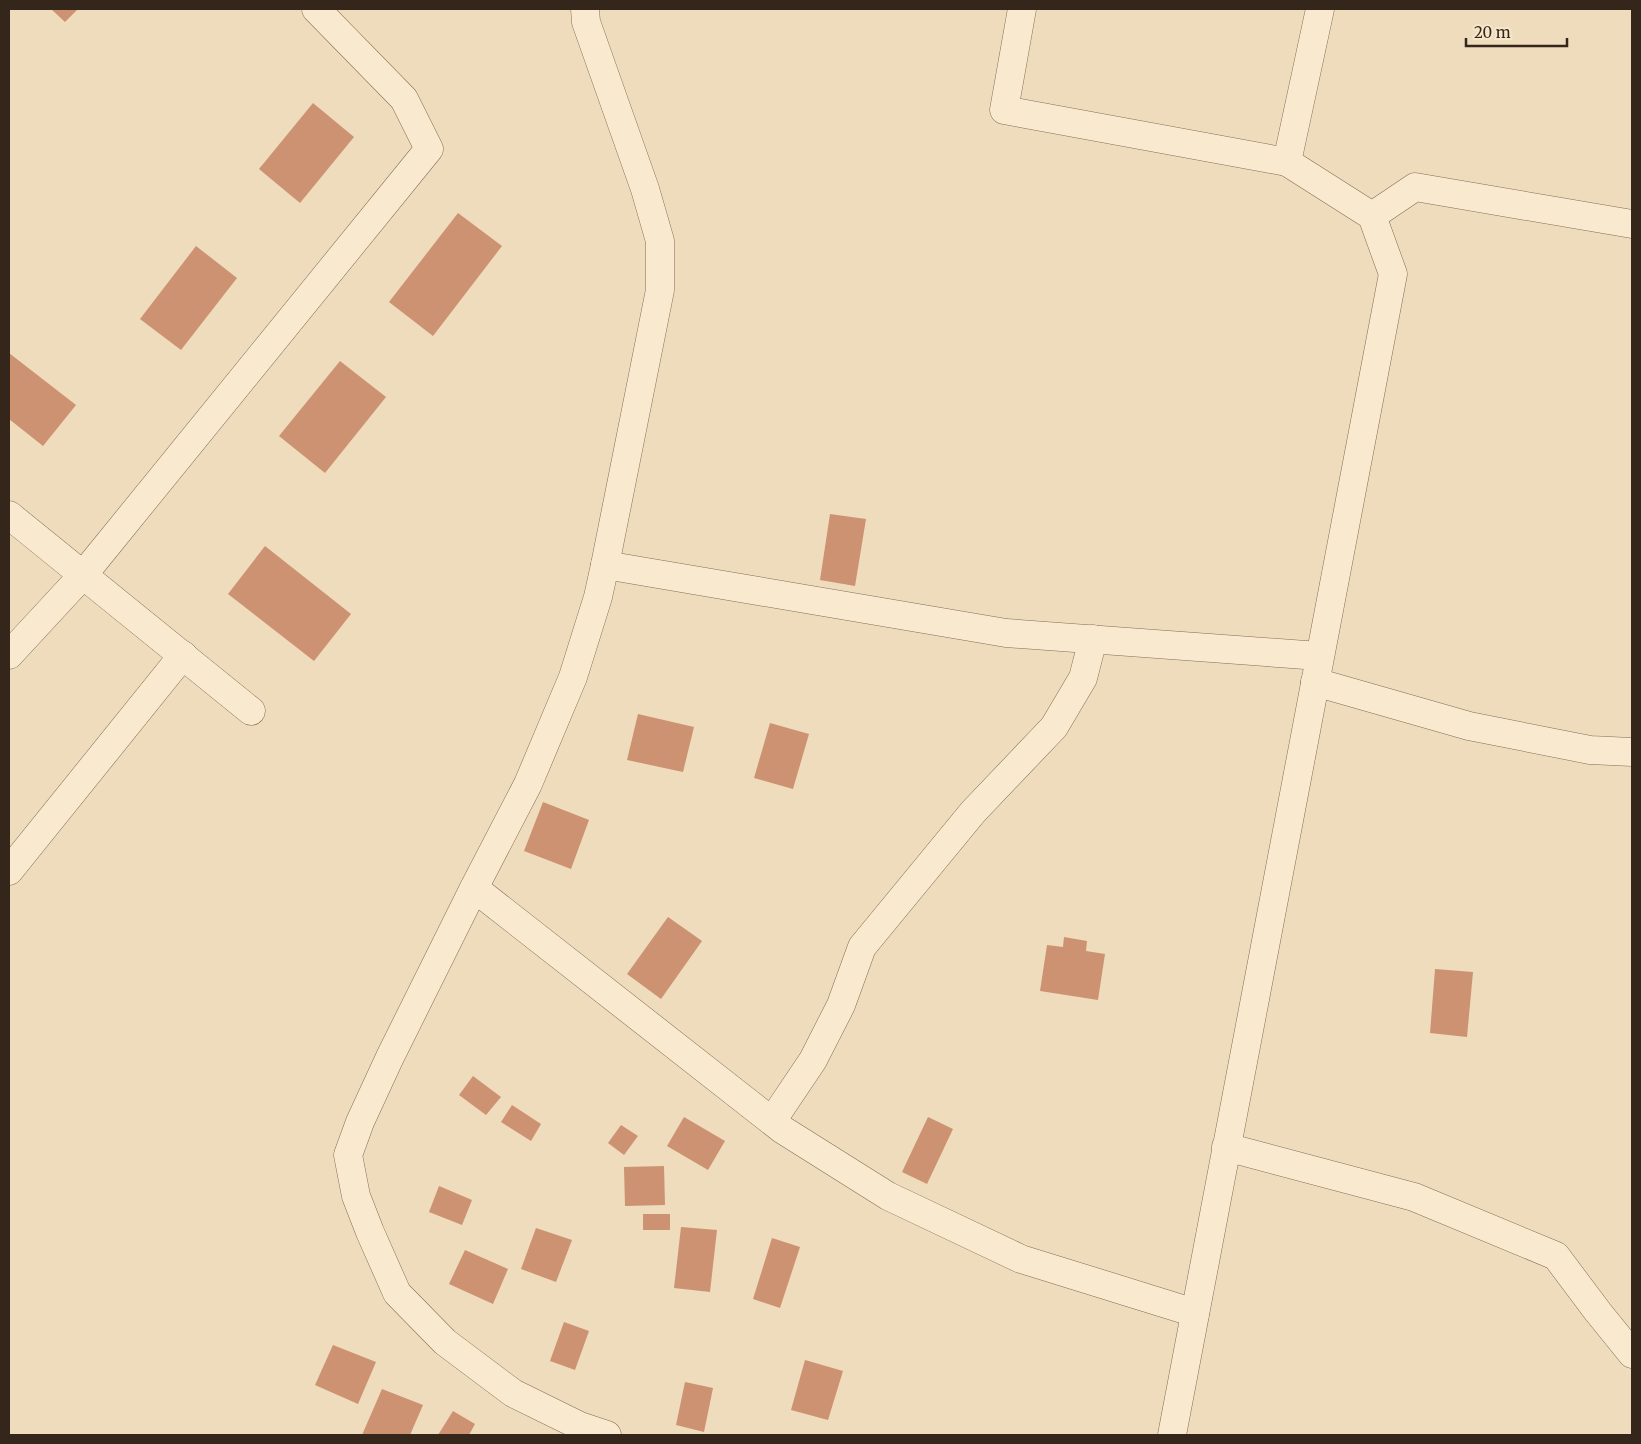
<svg xmlns="http://www.w3.org/2000/svg" width="1641" height="1444" viewBox="0 0 1641 1444" font-family="Merriweather,serif">
  <style>
    .building { fill: #cd9271 }
    .lines { fill: none; stroke-linecap: round; stroke-linejoin: round }
    .minor-casing { stroke: #866c55; stroke-width: 29 }
    .tertiary-casing { stroke: #866c55; stroke-width: 29 }
    .minor { stroke: #f9eacf; stroke-width: 28 }
    .tertiary { stroke: #f9eacf; stroke-width: 28 }
  </style>
  <rect width="100%" height="100%" fill="#eedcbc"/>
  <g class="building">
    <path d="M51 9H78L65 22Z"/>
    <path d="M313 103 354 137 300 203 259 169Z"/>
    <path d="M458 213 502 246 433 336 389 302Z"/>
    <path d="M196 246 237 278 181 350 140 319Z"/>
    <path d="M9 353 76 405 43 446 9 419Z"/>
    <path d="M340 361 386 397 325 473 279 436Z"/>
    <path d="M830 514 866 519 855 586 820 580Z"/>
    <path d="M265 546 351 614 314 661 228 594Z"/>
    <path d="M638 714 694 727 683 772 627 760Z"/>
    <path d="M770 723 809 734 793 789 754 778Z"/>
    <path d="M543 802 589 820 571 869 524 851Z"/>
    <path d="M668 917 702 941 661 999 627 974Z"/>
    <path d="M1064 937 1087 941 1086 951 1105 954 1098 1000 1040 991 1047 945 1063 947Z"/>
    <path d="M1435 969 1473 972 1467 1037 1430 1033Z"/>
    <path d="M473 1076 501 1097 486 1115 459 1095Z"/>
    <path d="M512 1105 541 1124 531 1141 501 1122Z"/>
    <path d="M684 1117 725 1141 708 1170 667 1146Z"/>
    <path d="M928 1117 953 1129 927 1184 902 1172Z"/>
    <path d="M621 1125 638 1136 624 1155 608 1143Z"/>
    <path d="M664 1166 665 1205 625 1206 624 1167Z"/>
    <path d="M439 1186 472 1200 462 1225 429 1212Z"/>
    <rect x="643" y="1214" width="27" height="16"/>
    <path d="M681 1227 717 1230 710 1292 674 1288Z"/>
    <path d="M536 1228 572 1240 556 1282 521 1269Z"/>
    <path d="M772 1238 800 1247 780 1308 753 1299Z"/>
    <path d="M465 1250 508 1269 493 1304 449 1284Z"/>
    <path d="M564 1322 589 1331 575 1370 550 1361Z"/>
    <path d="M333 1345 376 1362 358 1404 315 1385Z"/>
    <path d="M805 1360 843 1371 828 1420 791 1410Z"/>
    <path d="M685 1382 713 1388 704 1432 676 1425Z"/>
    <path d="M382 1389 423 1405 410 1435H362Z"/>
    <path d="M453 1411 475 1424 469 1435H438Z"/>
  </g>
  <g class="lines">
    <g class="minor-casing">
      <g id="minor">
        <path d="M585 9 586 22 645 189 660 241V290L605 565 598 597 573 677 528 784 474 888 390 1057 360 1122 348 1155 356 1196 370 1232 397 1293 445 1342 513 1393 580 1426 607 1435"/>
        <path d="M1022 9 1004 110 1287 162"/>
        <path d="M1372 216 1415 187 1632 224"/>
        <path d="M9 515 251 711"/>
        <path d="M605 565 1006 633 1319 656"/>
        <path d="M9 655 83 575 429 149 404 99 316 9"/>
        <path d="M1315 682 1469 726 1590 750 1632 752"/>
        <path d="M9 871 183 655"/>
        <path d="M474 888 783 1130 888 1196 1021 1259 1195 1313"/>
        <path d="M772 1121 813 1060 841 1005 862 947 973 812 1054 727 1083 678 1093 639"/>
        <path d="M1226 1147 1414 1197 1556 1256 1598 1312 1632 1354"/>
      </g>
    </g>
    <g class="tertiary-casing">
      <path id="tertiary" d="M1172 1435 1393 274 1372 216 1287 162 1320 9"/>
    </g>
    <use href="#minor" class="minor"/>
    <use href="#tertiary" class="tertiary"/>
  </g>
  <rect width="1641" height="1444" fill="none" stroke="#34261b" stroke-width="20"/>
  <path d="M1466 38v8h101v-8" fill="none" stroke="#34261b" stroke-width="2.5"/>
  <text x="1474" y="38" font-size="15" fill="#34261b" stroke="#f6e7cb" stroke-width="4" paint-order="stroke">20 m</text>
</svg>
